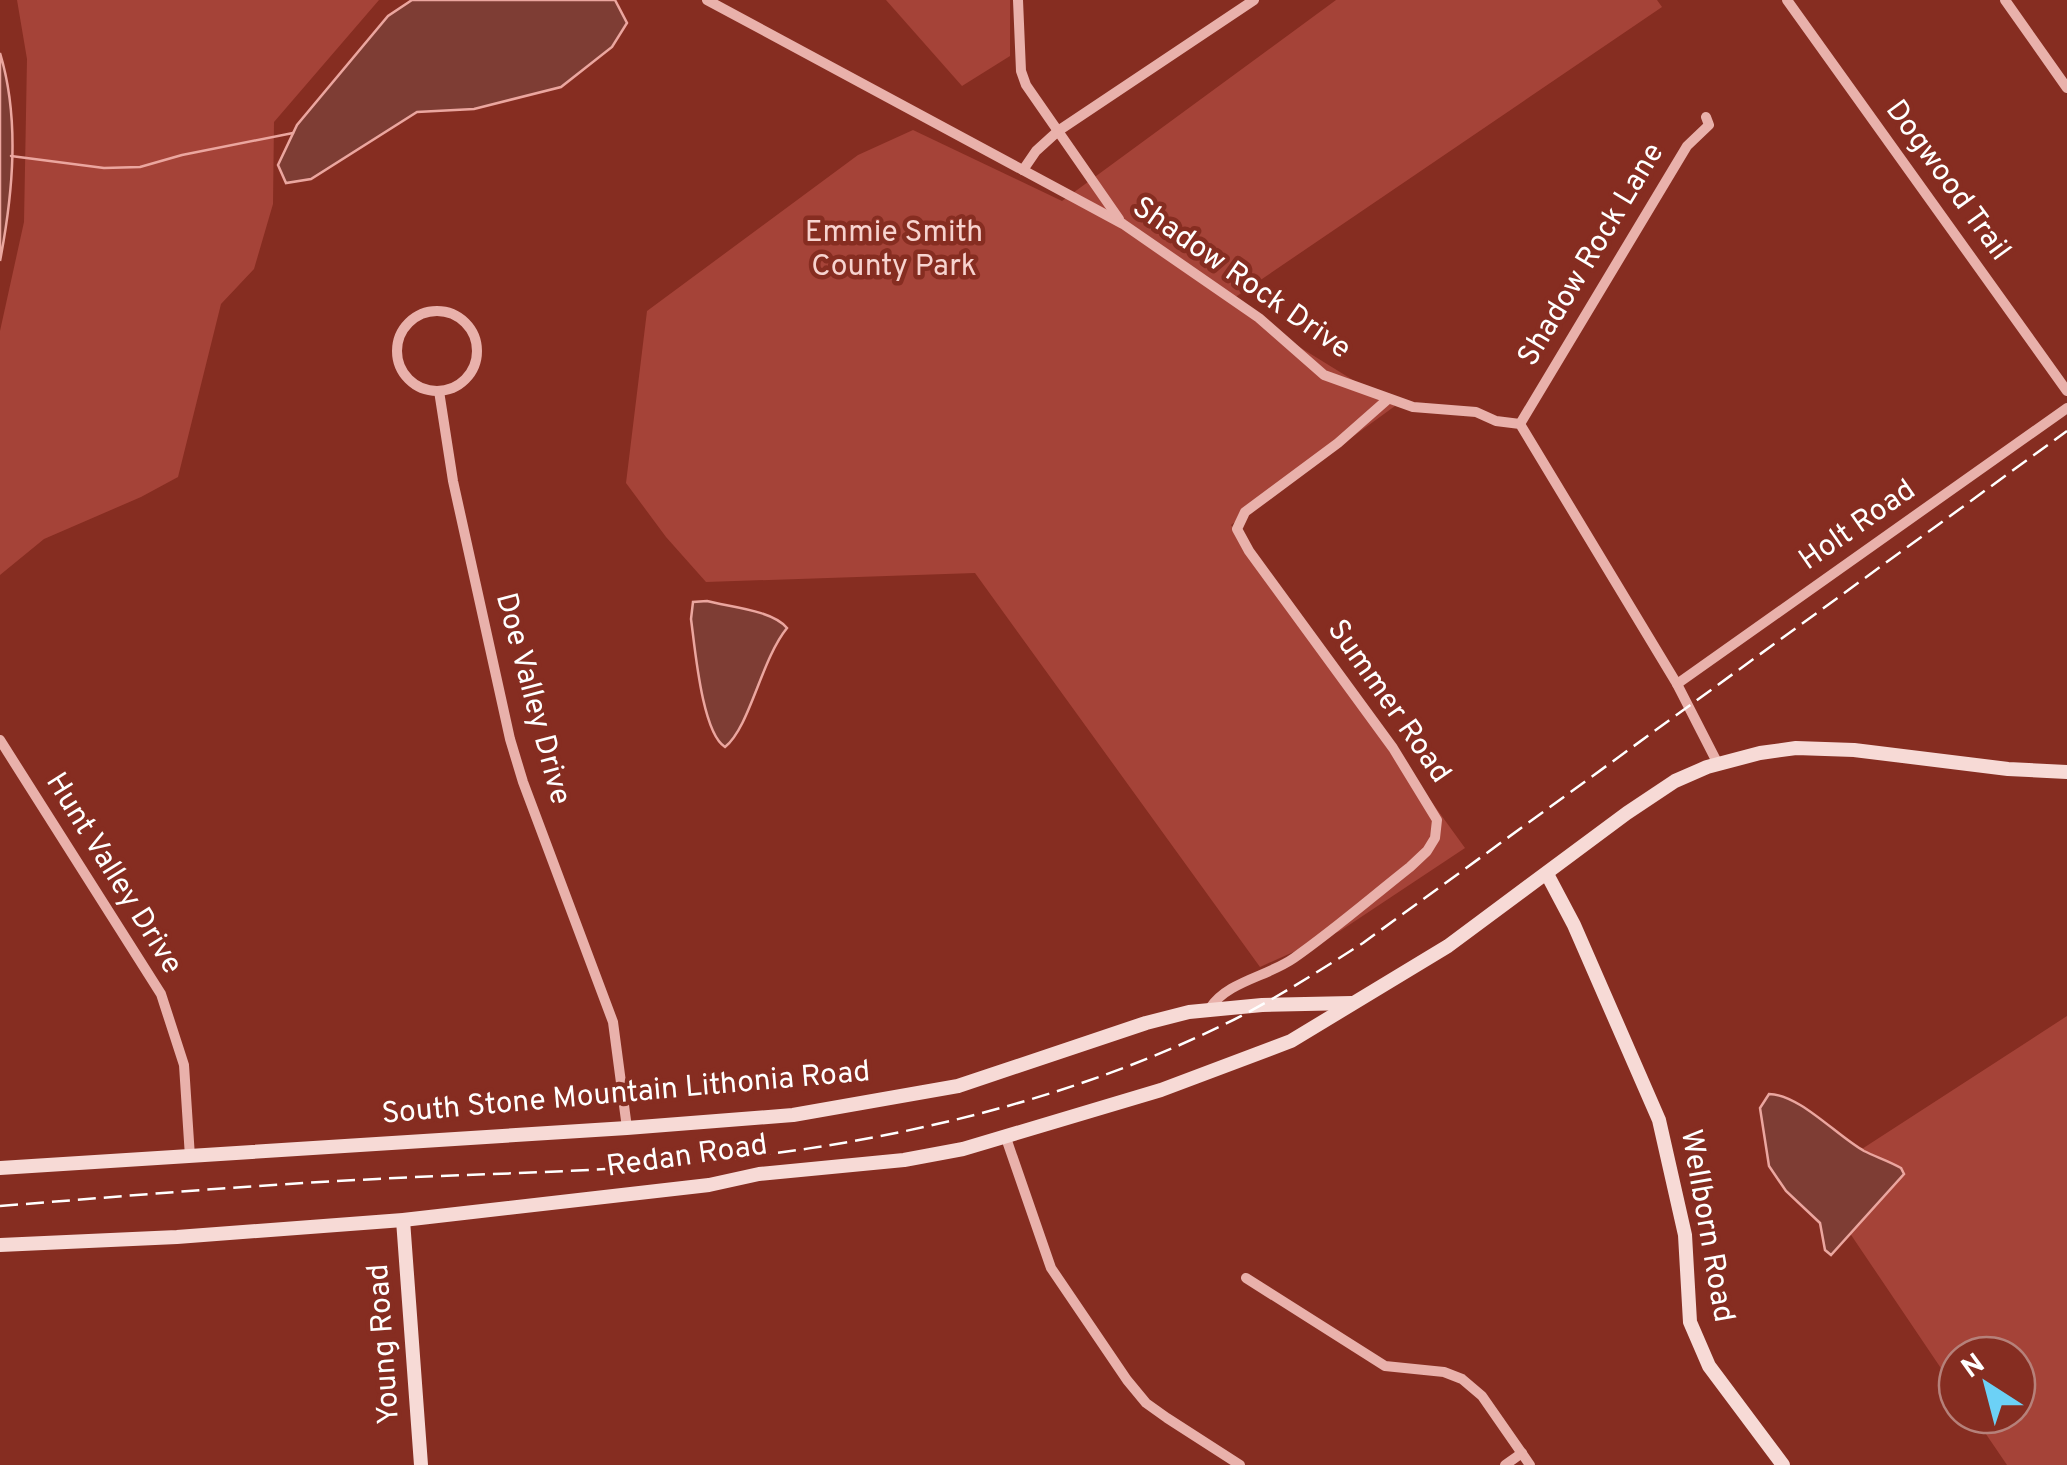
<svg xmlns="http://www.w3.org/2000/svg" width="2067" height="1465" viewBox="0 0 2067 1465" font-family="Overpass,sans-serif">
  <style>
    .green { fill: #a54338 }
    .water { fill: #7e3d34; stroke: #eba69f; stroke-width: 2.5 }
    .lines { fill: none; stroke-linecap: round; stroke-linejoin: round }
    .stream { stroke: #eba69f; stroke-width: 2.5 }
    .street { stroke: #e9b1ab; stroke-width: 10 }
    .secondary { stroke: #f7dad6; stroke-width: 14 }
    .rail { stroke: #fff; stroke-width: 2.5; stroke-dasharray: 18 8; stroke-linecap: butt }
    .labels { text-anchor: middle; dominant-baseline: central; stroke-width: 9; stroke-linejoin: round; paint-order: stroke }
    .street-label { font-size: 30px; fill: #fff; stroke: #862d21 }
    .park-label { font-size: 30px; fill: #f7d3cf; stroke: #862d21 }
  </style>
  <rect width="100%" height="100%" fill="#862d21"/>
  <g class="green">
    <path d="M17 0H379L274 122 273 204 254 269 221 304 178 477 141 497 44 539 0 575V331L24 222 27 59Z"/>
    <path d="M886 0H1010V56L962 86Z"/>
    <path d="M1336 0H1657L1662 7 1231 300 1280 335 1395 406 1231 525 1465 848 1340 931 1260 967 975 573 706 582 666 537 626 483 647 311 858 155 913 130 1062 201Z"/>
    <path d="M2067 1016V1465H2007L1973 1415H2017V1355H1957V1392L1814 1180Z"/>
  </g>
  <g class="water">
    <path d="M412 0H615L627 23 612 47 561 87 474 109 417 112 311 179 286 183 278 165 297 125 388 16Z"/>
    <path d="M0 53C20 119 13 193 0 261Z"/>
    <path d="M707 601C730 607 772 610 787 628 761 660 750 727 725 747 702 733 695 648 691 619L693 602Z"/>
    <path d="M1769 1094C1799 1094 1837 1136 1864 1151 1876 1157 1889 1161 1901 1168L1904 1174 1831 1255 1825 1250 1820 1223 1786 1191 1769 1166 1760 1108Z"/>
  </g>
  <g class="lines">
    <path class="stream" d="M11 156 104 168 140 167 182 155 293 133"/>
    <g class="street">
      <path d="M707 0 1123 224 1259 318 1324 375 1413 407 1476 412 1496 421 1520 424 1677 684 1718 764"/>
      <path d="M1018 0 1021 71 1026 85 1119 219"/>
      <path d="M1787 0 2067 391"/>
      <path d="M2005 0 2067 88"/>
      <path d="M1023 170 1036 151 1058 131 1254 0"/>
      <circle cx="437" cy="351" r="40"/>
      <path d="M439 391 453 481 510 739 523 782 613 1022 627 1128"/>
      <path d="M1520 424 1687 146 1709 125 1706 117"/>
      <path d="M1677 684 2067 408"/>
      <path d="M0 740 161 994 184 1065 190 1157"/>
      <path d="M1210 1008C1228 981 1267 977 1294 958 1334 930 1372 897 1410 867L1427 851 1435 838 1437 820 1393 748 1249 551 1237 529 1245 512 1338 443 1388 399"/>
      <path d="M1006 1138 1051 1268 1127 1380 1146 1403 1167 1418 1240 1465"/>
      <path d="M1246 1278 1385 1366 1444 1372 1462 1379 1482 1396 1530 1465"/>
      <path d="M1505 1465 1522 1453"/>
    </g>
    <g class="secondary">
      <path d="M1547 874 1574 925 1659 1120 1685 1235 1690 1322 1709 1366 1783 1465"/>
      <path d="M0 1168 627 1128 793 1115 958 1086 1146 1023 1189 1012 1262 1005 1352 1003"/>
      <path d="M403 1220 421 1465"/>
      <path d="M0 1245 177 1237 403 1220 709 1185 759 1174 904 1160 963 1149 1161 1090 1291 1041 1448 946 1627 813 1675 781 1707 767 1760 753 1796 748 1854 750 2008 769 2067 772"/>
    </g>
    <path class="rail" d="M0 1206C126 1196 251 1185 377 1179 468 1174 559 1173 649 1166 845 1152 1042 1112 1219 1027 1269 1003 1316 973 1363 943L2067 431"/>
  </g>
  <g class="labels">
    <g class="street-label">
      <text transform="translate(1947 181) rotate(54)">Dogwood Trail</text>
      <text transform="translate(1592 255) rotate(-59)">Shadow Rock Lane</text>
      <text transform="translate(1241 279) rotate(35)">Shadow Rock Drive</text>
      <text transform="translate(1858 526) rotate(-35)">Holt Road</text>
      <text transform="translate(532 699) rotate(75)">Doe Valley Drive</text>
      <text transform="translate(1388 702) rotate(55)">Summer Road</text>
      <text transform="translate(113 874) rotate(58)">Hunt Valley Drive</text>
      <text transform="translate(626 1094) rotate(-5)">South Stone Mountain Lithonia Road</text>
      <text transform="translate(687 1157) rotate(-8)">Redan Road</text>
      <text transform="translate(1706 1226) rotate(80)">Wellborn Road</text>
      <text transform="translate(385 1344) rotate(-94)">Young Road</text>
    </g>
    <g class="park-label">
      <text x="894" y="233">Emmie Smith<tspan x="894" dy="34">County Park</tspan></text>
    </g>
  </g>
  <g transform="translate(1987 1385) rotate(324)"><circle r="48" fill="#862d21" stroke="#b6817a" stroke-width="2.5"/>
  <path d="M0-8L18 38L0 25L-18 38Z" fill="#6cd1f6"/>
  <text y="-15" font-size="28" font-weight="bold" text-anchor="middle" fill="#ffffff">N</text>
  </g>
</svg>
